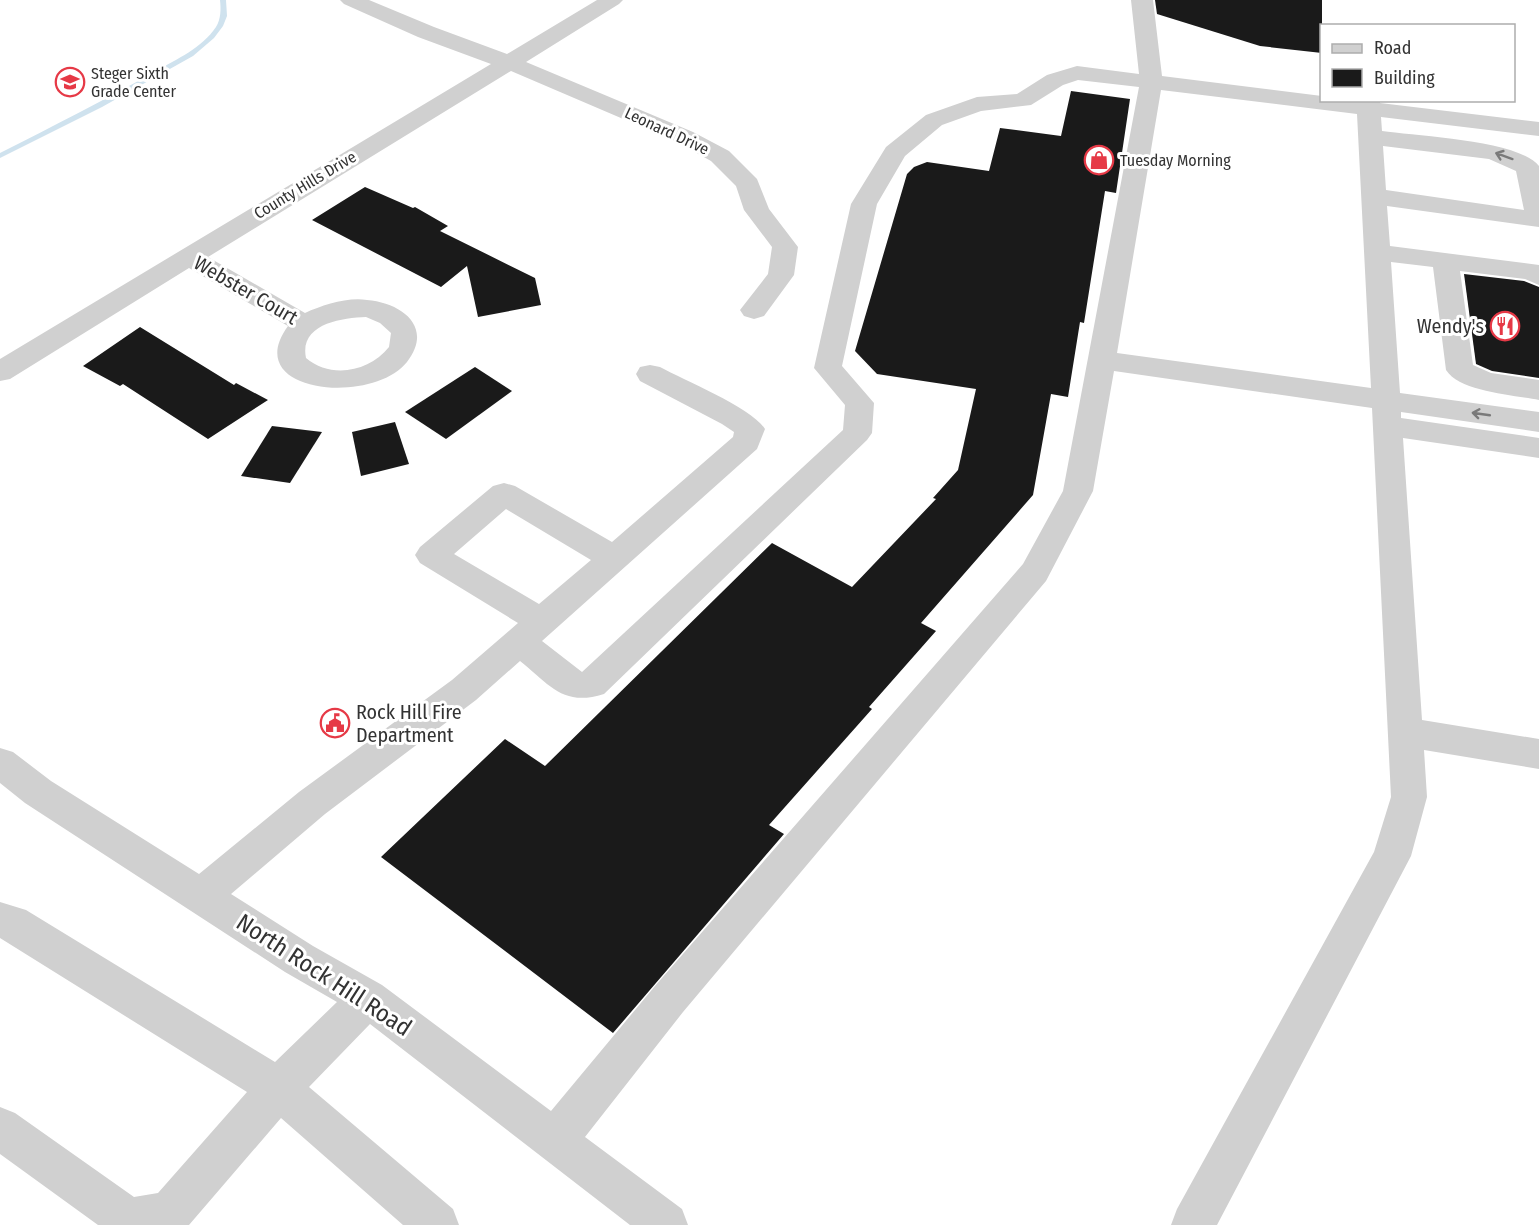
<svg xmlns="http://www.w3.org/2000/svg" width="1539" height="1225" viewBox="0 0 1539 1225" font-family="'Fira Sans Condensed',sans-serif">
  <style>
    .lines { fill: none; stroke-linecap: round; stroke-linejoin: round }
    .stream { fill: #cfe2ee; fill-rule: evenodd }
    .building { fill: #1a1a1a }
    .minor { fill: #d0d0d0; fill-rule: evenodd }
    .oneway { stroke: #7a7a7a }
    .labels { text-anchor: middle; dominant-baseline: central; stroke-width: 6; stroke-linejoin: round; paint-order: stroke }
    .far-poi-label { font-size: 16px; fill: #333; stroke: #fff; text-anchor: start }
    .far-street-label { font-size: 16px; fill: #333; stroke: #fff }
    .street-label { font-size: 20px; fill: #333; stroke: #fff }
    .poi-label { font-size: 20px; fill: #333; stroke: #fff; text-anchor: end }
    .near-street-label { font-size: 24px; fill: #333; stroke: #fff }
  </style>
  <rect width="100%" height="100%" fill="#fff"/>
  <g class="lines">
    <path class="stream" d="M220 0H226L227 16 223 26 214 38 193 56 102 107 0 158V153C53 126 105 100 156 71 177 59 202 48 216 27 221 19 221 9 220 0Z"/>
  </g>
  <g class="building">
    <path d="M1155 0H1322V53L1260 46 1157 14Z"/>
    <path d="M1071 91 1130 99 1116 193 1105 191 1084 323 1080 322 1068 397 1051 394 1033 495 921 623 936 631 869 707 872 709 769 825 784 834 613 1033 381 857 505 739 545 766 772 543 852 587 936 499 933 498 958 470 976 389 877 374 855 351 907 174 914 167 927 162 989 171 1000 128 1061 136Z"/>
    <path d="M365 187 413 208 415 207 448 226 440 231 535 278 541 305 478 317 467 266 441 287 312 220Z"/>
    <path d="M1464 274 1524 281 1539 287V378L1492 371 1476 364Z"/>
    <path d="M140 327 234 385 236 383 268 400 208 439 123 384 120 386 83 366Z"/>
    <path d="M475 367 512 391 446 439 405 412Z"/>
    <path d="M395 422 409 464 361 476 352 432Z"/>
    <path d="M272 426 322 432 290 483 241 476Z"/>
  </g>
  <g class="lines">
    <g class="minor">
      <path d="M340 0H369L434 27 507 54 597 0H623L619 4 526 62 693 132 729 151 757 179 769 209 798 247 794 275 764 316 754 319 744 316 740 310 768 274 772 247 744 210 736 186 711 161 677 142 511 71 208 257 305 313C323 305 347 297 367 300 402 303 434 327 407 362 372 406 239 393 288 326L189 268 10 379 0 381V359L491 64 418 37 344 4ZM366 317 380 323 391 333 389 347C369 372 331 379 306 358 299 324 341 318 366 317Z"/>
      <path d="M1131 0H1153L1162 76 1322 96V100H1380V103L1539 122V136L1381 117 1382 131C1416 136 1519 140 1539 166V227L1387 206 1390 246 1539 265V285L1525 279 1460 271 1473 365 1491 373 1539 380V400C1514 395 1460 392 1446 370L1433 267 1391 262 1400 393 1539 412V432L1401 412V418L1539 438V458L1403 438 1422 720 1539 739V769L1424 750 1427 797 1411 856 1217 1225H1171L1177 1209 1374 852 1391 797 1372 408 1114 371 1093 491 1046 581 683 1012 585 1137 682 1209 688 1225H630L370 1024 309 1087 453 1209 459 1225H403L281 1118 189 1225H98L0 1154V1107L15 1113 134 1197 158 1193 247 1092 0 938V902L26 910 275 1062 337 1002 285 972 25 803 0 783V748L13 752 51 781 199 874 299 792 452 680 518 623 420 563 415 555 420 547 493 486 504 483 515 486 612 542 733 437 734 432 722 424 640 381 636 374 640 367 650 365 660 367C684 380 752 408 765 429L757 449 542 641 582 672 843 430 845 405 814 368 851 204 886 147 926 115 977 97 1017 94 1047 75 1077 66 1139 74ZM1078 80 1139 87 1063 491 1023 564 655 986 551 1111 382 985 313 946 231 894 325 814 476 700 520 661C550 685 563 707 604 694L867 440 872 433 874 403 842 366 877 204 905 156 942 125 981 111 1031 105 1063 85ZM1161 90 1357 114 1371 388 1117 353ZM1383 146 1489 159 1516 171 1524 210 1386 190ZM506 509 591 560 539 604 454 554Z"/>
    </g>
  </g>
  <defs><path id="oneway-shaft" d="M-6 0H5M1.5-3L5.5 0L1.5 3" fill="none" stroke-width="1.6" stroke-linecap="round" stroke-linejoin="round" transform="scale(1.5)"/></defs>
  <g class="oneway">
    <use href="#oneway-shaft" transform="translate(1504 156) rotate(-160)"/>
    <use href="#oneway-shaft" transform="translate(1481 414) rotate(-172)"/>
  </g>
  <defs>
    <g id="school-ring" transform="scale(1.5)"><circle r="9.5" fill="#fff" stroke="#e63946" stroke-width="1.5"/><path d="M0-5L7-2L0 1L-7-2ZM-4 1L0 2.5L4 1V4Q0 6-4 4Z" fill="#e63946"/></g>
    <g id="shop-ring" transform="scale(1.5)"><circle r="9.5" fill="#fff" stroke="#e63946" stroke-width="1.5"/><path d="M-5-2.5h2.3a2.7 3.5 0 0 1 5.4 0H5L5.5 6h-11ZM-1.5-2.5h3a1.5 2.3 0 0 0-3 0Z" fill="#e63946"/></g>
    <g id="restaurant-ring" transform="scale(1.5)"><circle r="9.5" fill="#fff" stroke="#e63946" stroke-width="1.5"/><path d="M-5-6h1v4h1v-4h1v4h1v-4h1v5L-1.5 .5V6h-2V.5L-5-1ZM5-6V6H3V1.5H1.5Q1.5-4 5-6Z" fill="#e63946"/></g>
    <g id="civic-ring" transform="scale(1.5)"><circle r="9.5" fill="#fff" stroke="#e63946" stroke-width="1.5"/><path d="M-.6-6.5H3V-4.5H.6V-3L4-1V1h2V6H-6V1h2V-1L-.6-3ZM-1.2 2.5V6h2.4V2.5Z" fill="#e63946"/></g>
  </defs>
  <g fill-rule="evenodd">
    <use href="#school-ring" x="70" y="82"/>
    <use href="#shop-ring" x="1099" y="160"/>
    <use href="#restaurant-ring" x="1505" y="326"/>
    <use href="#civic-ring" x="335" y="723"/>
  </g>
  <g class="labels">
    <g class="far-poi-label">
      <text x="91" y="73">Steger Sixth<tspan x="91" dy="18">Grade Center</tspan></text>
      <text x="1120" y="160">Tuesday Morning</text>
    </g>
    <g class="far-street-label">
      <text transform="translate(667 131) rotate(25)">Leonard Drive</text>
      <text transform="translate(305 185) rotate(-31)">County Hills Drive</text>
    </g>
    <g class="street-label">
      <text transform="translate(246 290) rotate(30)">Webster Court</text>
    </g>
    <g class="poi-label">
      <text x="1484" y="326">Wendy's</text>
      <text x="356" y="712" text-anchor="start">Rock Hill Fire<tspan x="356" dy="23">Department</tspan></text>
    </g>
    <g class="near-street-label">
      <text transform="translate(324 975) rotate(33)">North Rock Hill Road</text>
    </g>
  </g>
  <rect x="1320" y="24" width="195" height="78" fill="#ffffff" stroke="#adadad" stroke-width="1.5"/>
  <rect x="1332" y="44" width="30" height="9" fill="#d0d0d0" stroke="#adadad" stroke-width="1.5"/>
  <text x="1374" y="54" font-size="18" fill="#333333">Road</text>
  <rect x="1332" y="69" width="30" height="18" fill="#1a1a1a" stroke="#adadad" stroke-width="1.5"/>
  <text x="1374" y="84" font-size="18" fill="#333333">Building</text>
</svg>
